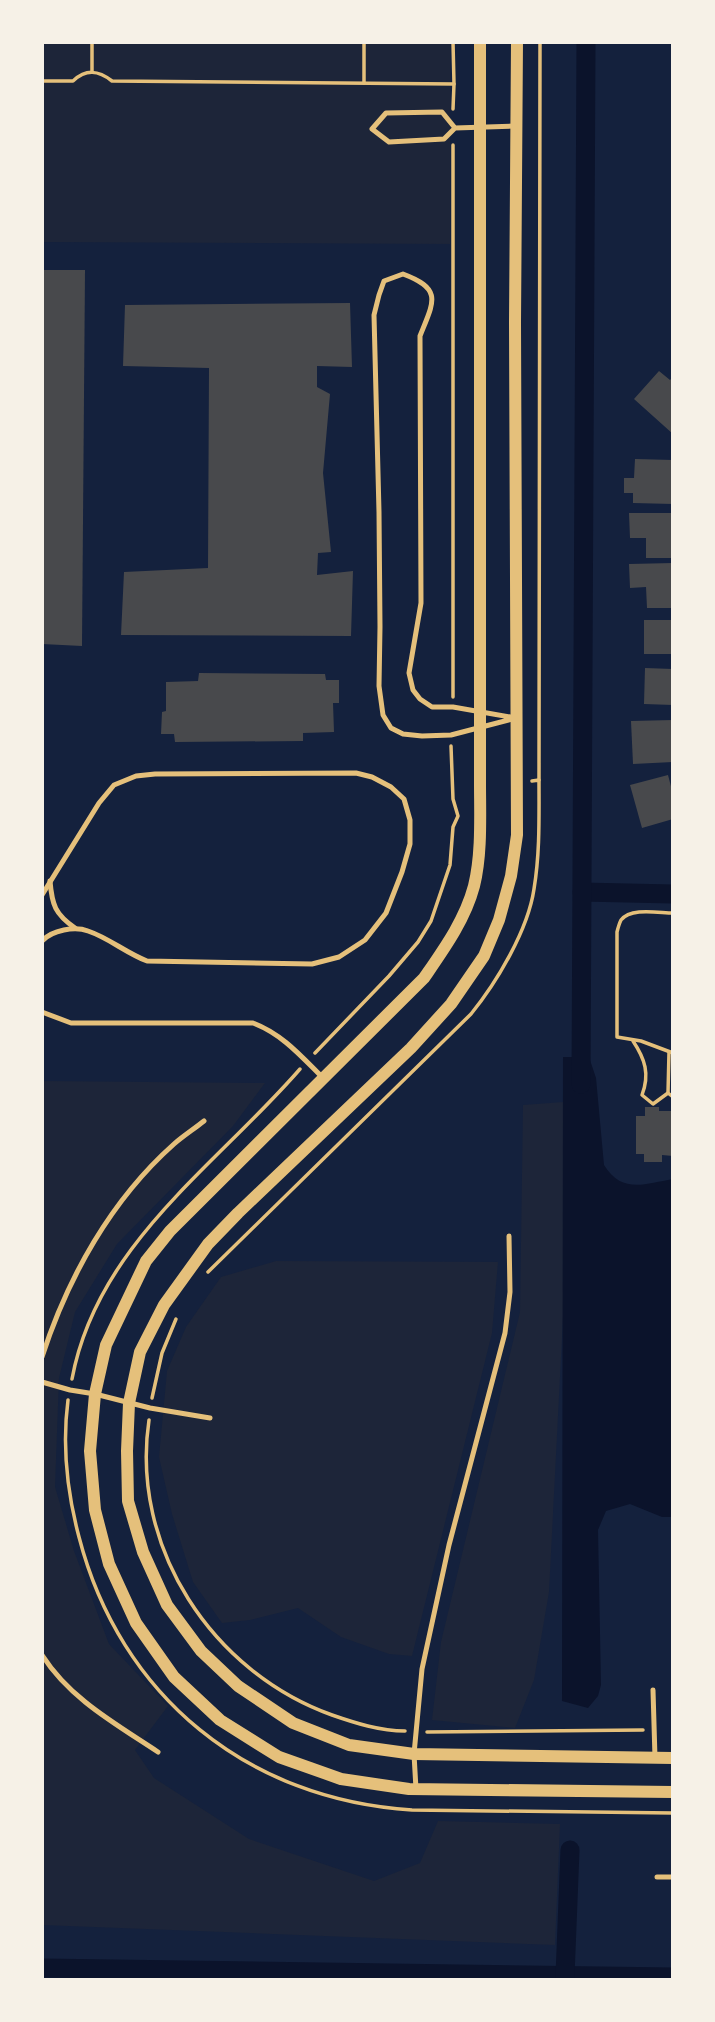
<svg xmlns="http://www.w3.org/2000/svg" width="715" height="2022" viewBox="0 0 715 2022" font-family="Commissioner,sans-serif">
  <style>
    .green { fill: #1d2539 }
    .water { fill: #0b132b }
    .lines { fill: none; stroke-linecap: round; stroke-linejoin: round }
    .canal { stroke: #0b132b; stroke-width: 19 }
    .building { fill: #48494c }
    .path { stroke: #e5c07b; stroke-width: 3.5 }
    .service { stroke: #e5c07b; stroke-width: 5 }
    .tertiary { stroke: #e5c07b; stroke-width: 12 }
  </style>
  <rect width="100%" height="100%" fill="#14213d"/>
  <g class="green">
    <path d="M42 42H450V244L42 242Z"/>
    <path d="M42 1081 265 1083 233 1126 117 1244 75 1312 59 1378 55 1487 74 1551 109 1644 168 1706 135 1750 154 1778 249 1839 374 1881 420 1863 438 1821 560 1824 555 1945 42 1925Z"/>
    <path d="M563 1102V1318L549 1592 534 1680 515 1728 432 1720 441 1642 520 1312 523 1105Z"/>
    <path d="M276 1261 498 1262 492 1333 412 1656 389 1654 341 1637 298 1608 250 1620 222 1623 193 1582 172 1514 159 1457 167 1371 186 1327 221 1277Z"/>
  </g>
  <path class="water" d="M563 1057H589L596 1078 604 1165C622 1194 644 1184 673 1179V1517H662L630 1504 606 1511 598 1530 601 1685 598 1696 588 1708 562 1701Z"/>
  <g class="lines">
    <g class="canal">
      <path d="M582 892 673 894"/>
      <path d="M581 1084 586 42"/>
      <path d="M42 1968 673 1977"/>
      <path d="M565 1976 570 1850"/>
    </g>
  </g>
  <g class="building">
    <path d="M42 270H85L82 646 42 644Z"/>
    <path d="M350 303 352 367 317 366V387L330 394 323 473 331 552 318 553 317 575 353 571 351 636 121 635 124 572 208 568 209 368 123 366 125 305Z"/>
    <path d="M659 371 670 380 673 377V434L634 399Z"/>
    <path d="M635 459 673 460V504L633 503V493H624V478H634Z"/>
    <path d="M629 513H673V558H646V538H630Z"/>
    <path d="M673 563V608H647L646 587 630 588 629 564Z"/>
    <rect x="644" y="620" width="29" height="34"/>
    <path d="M645 668 673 669V705L644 704Z"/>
    <path d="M199 673 325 674 326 680H339V703H333L334 732 303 733V741L175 742 174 734H161L162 712 166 711V682L198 681Z"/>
    <path d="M673 720V762L633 764 631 721Z"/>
    <path d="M668 775 673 794V819L642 828 630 785Z"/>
    <path d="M645 1107H659V1111H673V1156L662 1155V1162H644V1154H636V1116H645Z"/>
  </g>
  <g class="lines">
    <g class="path">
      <path d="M364 42V83"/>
      <path d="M453 42 454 84"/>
      <path d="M92 71V42"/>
      <path d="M42 81H73C86 69 98 70 112 81L454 84 453 109"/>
      <path d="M453 697V145"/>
      <path d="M539 780 540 42"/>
      <path d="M673 913C659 913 631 907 621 920 619 924 618 928 617 932V1037L641 1041 673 1053"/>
      <path d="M633 1041C645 1059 650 1074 642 1095L653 1104 668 1093"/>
      <path d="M669 1052 668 1093 673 1097"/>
      <path d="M315 1053 389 976 418 942 431 921 450 865 453 827 458 816 453 799 451 746"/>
      <path d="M208 1272 471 1014C497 982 528 930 534 889 540 853 539 817 539 780L532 781"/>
      <path d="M72 1379C97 1244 216 1166 300 1069"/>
      <path d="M152 1398 162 1353 176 1319"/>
      <path d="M68 1400C62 1446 67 1492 79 1537 120 1696 248 1800 412 1810L673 1813"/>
      <path d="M149 1420C130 1547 212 1672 332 1715 355 1723 380 1731 405 1731"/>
      <path d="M427 1732 643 1730"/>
    </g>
    <g class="service">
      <path d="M455 128 442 112 386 113 372 129 389 142 444 139 455 128 516 126"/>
      <path d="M403 274C443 289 434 301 420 336L421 603 409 673 413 690 420 699 432 707H453L516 718 451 735 422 736 403 734 391 728 383 715 379 686 380 627 379 512 374 315 379 295 384 281Z"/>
      <path d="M50 881C52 905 55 914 75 928"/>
      <path d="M42 895 99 803 114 785 136 776 155 774 356 773 372 777 391 787 404 799 410 820V844L402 872 386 913 365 940 339 957 312 964 147 961C126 953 109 938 88 931 75 926 52 930 42 941"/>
      <path d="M42 1012 71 1023H253C282 1034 301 1056 322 1077"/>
      <path d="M42 1357C68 1277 111 1200 174 1144 183 1136 194 1129 204 1121"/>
      <path d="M42 1382 70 1390 95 1394 150 1408 210 1418"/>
      <path d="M42 1655C70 1699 116 1724 158 1752"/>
      <path d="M653 1690 655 1758"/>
      <path d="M416 1789 414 1754 422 1669 449 1545 505 1333 510 1292 509 1236"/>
      <path d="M657 1877H673"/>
    </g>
    <g class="tertiary">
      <path d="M480 42V782C480 815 482 854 474 886 465 920 444 949 424 978L170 1231 146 1261 106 1345 95 1394 90 1451 95 1510 109 1564 136 1623 174 1677 220 1720 279 1757 341 1779 409 1789 673 1792"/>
      <path d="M517 42 515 323 517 835 511 876 499 920 484 956 451 1004 411 1048 238 1213 208 1244 164 1305 140 1352 129 1403 127 1451 128 1501 143 1552 167 1605 201 1651 238 1686 293 1723 349 1745 414 1754 673 1758"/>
    </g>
  </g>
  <rect width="715" height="2022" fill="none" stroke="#f6f1e7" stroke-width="88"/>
</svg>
